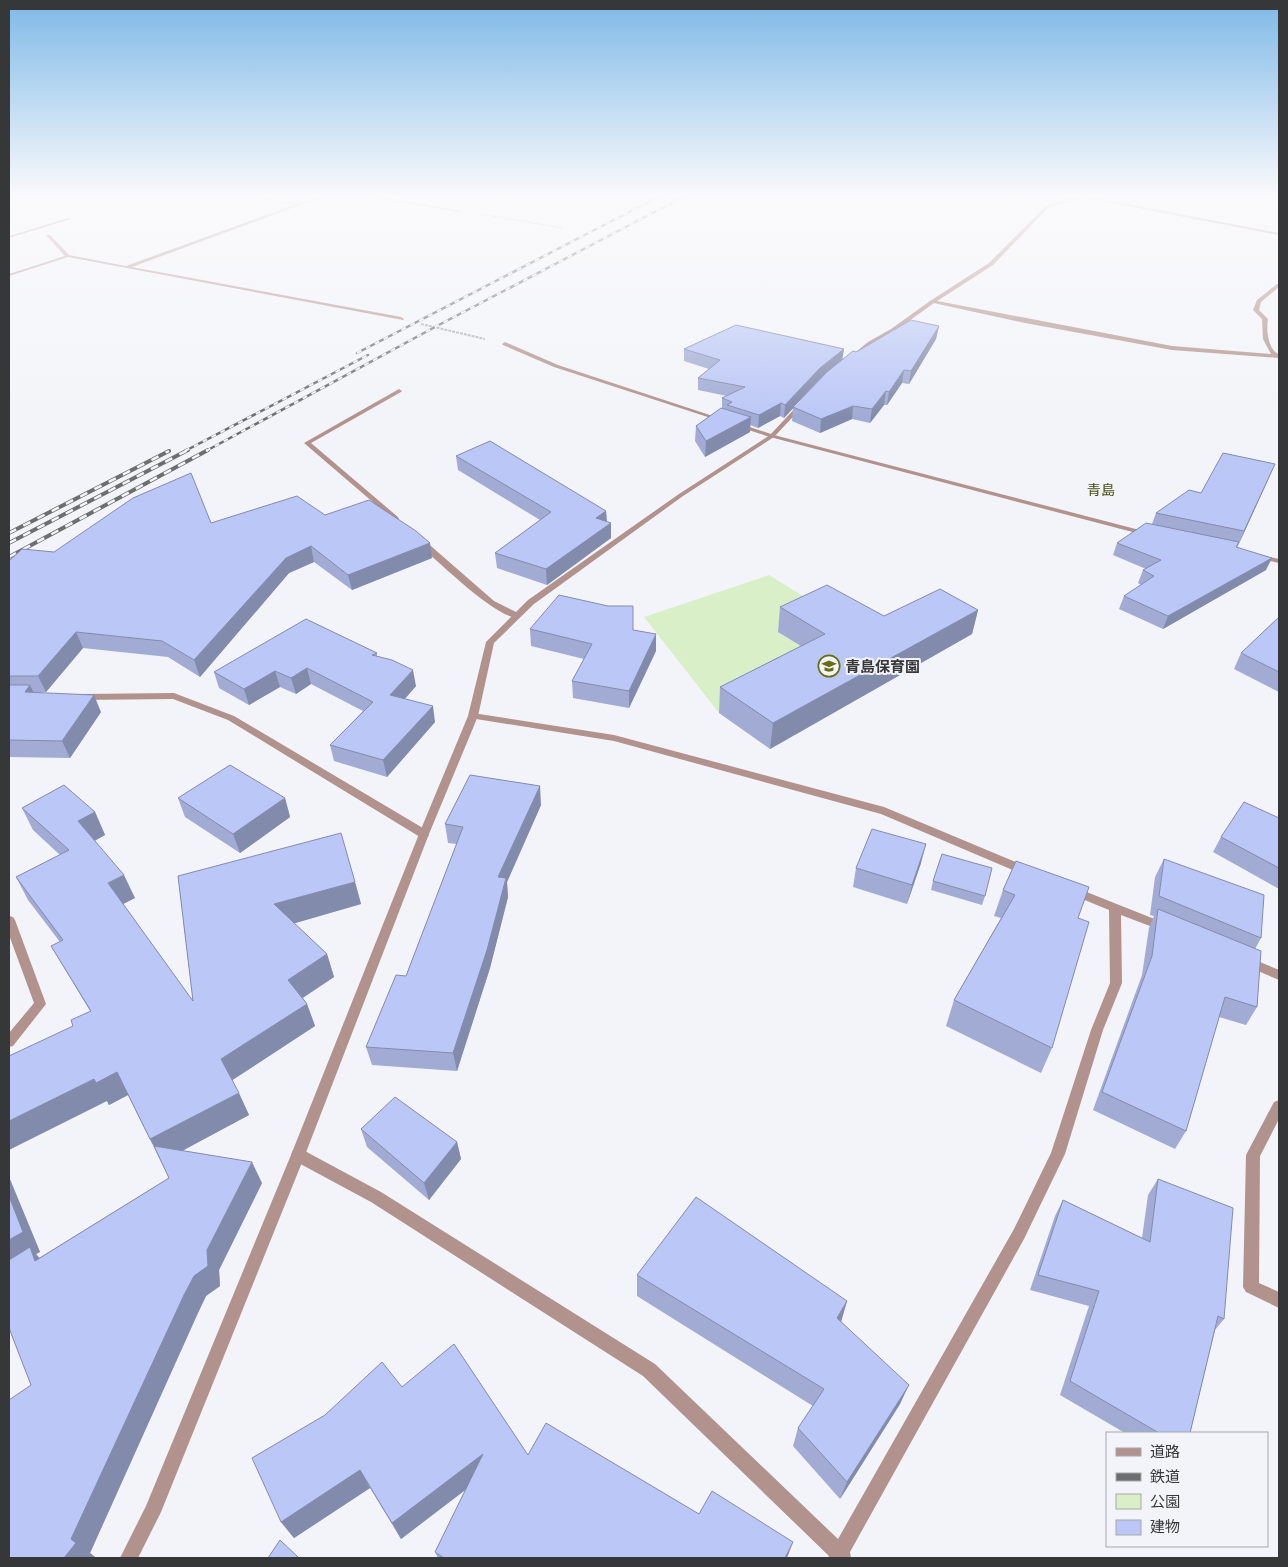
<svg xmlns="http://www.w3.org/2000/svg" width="1288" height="1567" viewBox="0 0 1288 1567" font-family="'PT Sans','Noto Sans JP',sans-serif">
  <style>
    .green { fill: #d9efc8 }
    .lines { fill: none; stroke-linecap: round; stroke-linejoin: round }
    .path-far1 { stroke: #acadb1; stroke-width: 1; stroke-dasharray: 2.5 1; stroke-linecap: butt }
    .path { stroke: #acadb1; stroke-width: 2; stroke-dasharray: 3 1; stroke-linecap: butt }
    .minor { fill: #b1928c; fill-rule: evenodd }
    .tertiary { fill: #b1928c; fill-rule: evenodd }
    .rail-far1-casing { stroke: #6d6e70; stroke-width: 2.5 }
    .rail-casing { stroke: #6d6e70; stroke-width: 4 }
    .rail-far1 { stroke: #f3f4f9; stroke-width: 2; stroke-dasharray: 5; stroke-linecap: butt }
    .rail { stroke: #f3f4f9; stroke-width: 2.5; stroke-dasharray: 8; stroke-linecap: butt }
    .wall { fill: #a1abd4 }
    .shaded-wall { fill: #838bac }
    .building { fill: #bbc7f6; stroke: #838bac }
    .labels { text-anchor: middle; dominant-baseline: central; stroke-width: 4; stroke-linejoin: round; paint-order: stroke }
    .far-neighbourhood-label { font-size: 14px; fill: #464d11; stroke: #f3f4f9 }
    .poi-label { font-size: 15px; font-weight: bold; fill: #363738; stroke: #f3f4f9; text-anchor: start }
  </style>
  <rect width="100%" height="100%" fill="#f3f4f9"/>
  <path class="green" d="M769 575 824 609 821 659 719 713 644 617Z"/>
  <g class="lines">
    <path class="path-far1" d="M480 214 563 228"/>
    <path class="path" d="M421 324 485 339"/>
    <g class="minor">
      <path d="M255 197C268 197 289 204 299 203 307 202 313 197 322 197L132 267 401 317 404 319 403 320 68 257 9 276V274L65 256 46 235H50L69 255 126 266 294 205Z"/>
      <path d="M368 197H380L462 211 460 212Z"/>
      <path d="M1080 197H1091L1279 233V235Z"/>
      <path d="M68 218 71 219 9 238V236Z"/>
      <path d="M1277 284H1279V287L1261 302 1259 310 1268 319C1266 330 1268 350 1279 354V358L1172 350 1025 323 929 302 932 300 1172 346 1271 354 1263 339 1262 319 1253 310 1257 300Z"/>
      <path d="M505 342 558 365 725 420 720 421 554 367 503 345 502 344Z"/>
      <path d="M399 389 402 391 401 392 311 443 398 517 399 519 395 521 304 443Z"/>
      <path d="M738 423 774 435 1151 533 1147 535H1144L770 437 736 426V424Z"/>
      <path d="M418 540H424L494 601 520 614V618C498 621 436 559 418 544Z"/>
      <path d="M1256 554 1279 559V563L1256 558Z"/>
      <path d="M174 693 234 716 428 831 429 834 428 837H420L228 720 173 699 81 700 76 697 81 694Z"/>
      <path d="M473 713 614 735 884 807 1030 868 1031 871 1030 874H1022L881 814 614 741 470 718 468 716Z"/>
      <path d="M1074 887 1167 924 1169 927 1167 930 1163 931 1121 915 1122 983 1103 1030 1065 1154 1024 1239 850 1552 851 1558H828L829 1556 643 1376 371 1202 293 1160 291 1155 293 1150 298 1149 303 1150 381 1192 655 1364 838 1539 1014 1229 1051 1153 1091 1030 1110 983 1109 910 1070 894 1068 891 1070 888Z"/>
      <path d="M9 916 13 917 15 920 46 1004 13 1046 9 1047V1033L34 1003 9 935Z"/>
      <path d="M1248 957 1279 970V980L1244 965 1242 962 1244 959Z"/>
      <path d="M1279 1100V1119L1260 1156 1259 1283 1279 1292V1308L1246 1292 1243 1287 1246 1155 1274 1102Z"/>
    </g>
    <g class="tertiary">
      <path d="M1075 197H1083L1048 208 993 265 934 303 895 331 872 344 860 354H856V352L868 342 891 329 930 301 989 263 1046 206Z"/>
      <path d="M799 404 804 405 774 437 683 496 534 604 494 643 478 716 429 834 305 1155 161 1512 138 1558H120L146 1506 291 1155 419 834 468 716 486 642 528 600 679 494 770 435Z"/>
    </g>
    <g class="rail-far1-casing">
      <g id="rail-far1">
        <path d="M357 353 658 197"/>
        <path d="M185 451 368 355"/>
        <path d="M206 451 435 327 683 197"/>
      </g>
    </g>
    <g class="rail-casing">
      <g id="rail">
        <path d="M9 533 169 451"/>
        <path d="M9 543 188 450"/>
        <path d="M9 557 208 450"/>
      </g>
    </g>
    <use href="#rail-far1" class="rail-far1"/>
    <use href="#rail" class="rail"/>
  </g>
  <g class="wall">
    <path d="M939 326 936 339 909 384 902 383 887 405H884L870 423 852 419 820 433 792 421 793 408 784 418 780 416 758 428 750 425V432L705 457 695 441 696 426 722 408V398L727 396 698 390V378L709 369 684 361V349H844L842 360 856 352Z"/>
    <path d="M456 456 606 511 607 522 611 523V538L547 585 497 568 495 553 540 520 458 470Z"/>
    <path d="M1268 480 1237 548 1266 570 1163 629 1119 609 1124 596 1141 585 1138 583 1143 570 1146 569 1113 555 1117 543 1152 524 1156 513 1201 493Z"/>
    <path d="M325 515 432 558 352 590 314 562 289 573 200 677 168 657 83 648 46 692H35L101 712 70 758 9 757V561L211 523Z"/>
    <path d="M780 607 884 616 978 610 972 634 770 749 719 713 720 687 801 646 778 632Z"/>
    <path d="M1279 617V692L1234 669 1241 653Z"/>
    <path d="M530 629 633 630 656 651 629 708 573 698 572 681 584 659 531 646Z"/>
    <path d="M377 653V657L416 686 405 699 435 722 387 777 334 761 330 745 363 711 311 684 296 694 280 687 249 705 219 688 214 672Z"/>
    <path d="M178 798H285L290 817 240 853 185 817Z"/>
    <path d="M541 805 507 882 508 897 490 968 457 1071 372 1065 366 1047 406 976 457 844 448 843 445 824Z"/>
    <path d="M22 808 95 812 105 835 94 841 135 898 123 904 193 1001 178 876 355 882 361 904 294 923 327 954 334 977 303 998 307 1004 315 1026 232 1080 249 1115 182 1151 262 1183 219 1270 220 1286 206 1296 197 1315 90 1553 95 1557 94 1558H9L31 1385 9 1328V1177L40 1252 36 1254 39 1258 169 1178 128 1095 109 1105 73 1026 90 1011 51 946 60 942 28 900 16 877 60 855 33 830Z"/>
    <path d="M1279 818V889L1213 852 1221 837Z"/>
    <path d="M1164 859 1261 938 1255 949 1257 1007 1246 1025 1219 1017 1186 1131 1175 1149 1093 1110 1142 975 1149 928 1154 916 1150 915 1155 877Z"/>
    <path d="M921 863 907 904 853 887 856 868Z"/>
    <path d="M933 881 985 896 982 905 931 890Z"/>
    <path d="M1003 890 1078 918 1052 1048 1041 1073 946 1026 954 1000 1001 918 994 916Z"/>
    <path d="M361 1129 457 1142 461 1159 429 1200 367 1147Z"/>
    <path d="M1158 1179 1224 1319 1215 1330 1190 1433H1125L1060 1395 1089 1306 1030 1290 1055 1216 1063 1200 1142 1238 1148 1195Z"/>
    <path d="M637 1275 847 1301 841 1321 900 1404 840 1499 793 1446 798 1428 813 1406 637 1296Z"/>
    <path d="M402 1387 528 1455 699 1514 787 1558H438L435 1552 466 1489 401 1539 370 1488 294 1538 281 1522Z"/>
  </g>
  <g class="shaded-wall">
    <path d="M939 326 936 339 909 384 911 371Z"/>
    <path d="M844 349 842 361 819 381 784 418 785 405 820 368Z"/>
    <path d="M904 370 902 383 887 405 889 392Z"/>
    <path d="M886 391 884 405 870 423 872 409Z"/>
    <path d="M781 403 780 416 758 428 759 415Z"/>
    <path d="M853 406 852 419 820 433 821 419Z"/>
    <path d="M751 417 750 432 705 457 706 441Z"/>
    <path d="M1275 464 1268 480 1237 548 1244 531Z"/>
    <path d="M606 511 607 526 611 523V538L547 585 546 569 596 518Z"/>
    <path d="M430 543 432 558 352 590 348 575Z"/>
    <path d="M311 546 314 562 289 573 200 677 194 660 286 558Z"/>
    <path d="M1272 558 1266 570 1163 629 1168 616Z"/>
    <path d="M978 610 972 634 770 749 773 723Z"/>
    <path d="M76 632 83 648 46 692 38 676Z"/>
    <path d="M656 634V651L629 708V691Z"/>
    <path d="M307 668 311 684 296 694 291 678Z"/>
    <path d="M413 670 416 686 394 711 390 695Z"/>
    <path d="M275 671 280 687 249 705 244 689Z"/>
    <path d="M30 685 38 702 25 692Z"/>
    <path d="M94 695 101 712 70 758 62 741Z"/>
    <path d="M433 706 435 722 387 777 383 760Z"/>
    <path d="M540 786 541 805 507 882 508 897 490 968 457 1071 453 1053 498 877Z"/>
    <path d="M285 798 290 817 240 853 233 834Z"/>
    <path d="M95 812 105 835 89 844 78 821Z"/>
    <path d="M926 844 921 863 907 904 912 885Z"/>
    <path d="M124 875 135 898 119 906 108 883Z"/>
    <path d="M355 882 361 904 282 927 274 904Z"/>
    <path d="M327 954 334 977 296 1002 288 980Z"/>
    <path d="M307 1004 315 1026 231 1081 221 1059Z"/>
    <path d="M117 1072 130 1094 109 1105 107 1101 9 1150V1121L94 1079Z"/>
    <path d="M239 1093 249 1115 163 1161 150 1139Z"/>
    <path d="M457 1142 461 1159 429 1200 424 1183Z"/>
    <path d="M252 1162 262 1183 219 1270 220 1286 206 1296 197 1315 90 1553 95 1557 94 1558H64L71 1539 184 1295Z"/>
    <path d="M9 1177 40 1252 36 1254 47 1267 9 1271Z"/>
    <path d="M847 1301 841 1322 837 1318Z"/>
    <path d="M909 1385 900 1404 840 1499 847 1482Z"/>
    <path d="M483 1454 489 1472 401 1539 392 1523Z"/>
    <path d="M360 1470 370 1488 294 1538 281 1522Z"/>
    <path d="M793 1542 787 1558H785Z"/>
  </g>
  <g class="building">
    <path d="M911 320 939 326 911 371 904 370 889 392 886 391 872 409 853 406 821 419 793 407 827 372 853 351 856 352Z"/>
    <path d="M736 325 844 349 820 368 785 405 781 403 759 415 727 405 732 402 722 398 745 387 698 378 720 360 684 349Z"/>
    <path d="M721 408 751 417 706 441 696 426Z"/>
    <path d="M490 441 606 511 596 518 611 523 546 569 495 553 551 512 456 456Z"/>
    <path d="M1223 453 1275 464 1244 531 1156 513 1189 490 1201 493Z"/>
    <path d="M191 473 211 523 297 496 325 515 369 500 416 531 430 543 348 575 311 546 286 558 194 660 162 641 76 632 38 676H9V585L10 584H9V561L22 549 54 552 133 498Z"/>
    <path d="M1146 523 1239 542 1236 547 1272 558 1168 616 1124 596 1154 576 1143 570 1161 560 1117 543Z"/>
    <path d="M827 585 884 616 940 589 978 610 773 723 720 687 825 634 780 607Z"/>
    <path d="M559 595 608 606H633V630L656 634 629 691 572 681 592 644 530 629Z"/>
    <path d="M1279 617V672L1241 653Z"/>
    <path d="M306 619 377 653 372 655 392 660 413 670 390 695 433 706 383 760 330 745 373 702 307 668 291 678 275 671 244 689 214 672Z"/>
    <path d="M9 685H30L25 692 94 695 62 741 9 740Z"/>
    <path d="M230 765 285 798 233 834 178 798Z"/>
    <path d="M470 775 540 786 498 877 506 878 487 950 453 1053 366 1047 396 975 406 976 463 827 445 824Z"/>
    <path d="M64 785 95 812 78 821 124 875 108 883 193 1001 178 876 341 833 355 882 274 904 327 954 288 980 307 1004 221 1059 239 1093 150 1139 117 1072 96 1083 94 1079 9 1121V1056L73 1026 71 1020 91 1011 51 946 63 940 16 877 69 850 22 808Z"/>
    <path d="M1244 802 1279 818V868L1221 837Z"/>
    <path d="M872 829 926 844 912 885 856 868Z"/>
    <path d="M942 854 992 868 985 896 933 881Z"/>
    <path d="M1164 859 1264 895 1261 938 1159 896Z"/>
    <path d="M1016 861 1089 887 1078 918 1089 922 1052 1048 954 1000 1015 895 1003 890Z"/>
    <path d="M1158 909 1261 951 1257 1007 1225 997 1186 1131 1102 1092 1152 956Z"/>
    <path d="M395 1097 457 1142 424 1183 361 1129Z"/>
    <path d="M154 1146 252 1162 207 1250 208 1266 194 1276 184 1295 71 1539 76 1543 64 1558H9V1400L31 1385 9 1328V1260L30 1247 35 1261 169 1178Z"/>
    <path d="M1158 1179 1233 1208 1224 1319 1218 1316 1190 1433H1159L1070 1381 1099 1291 1038 1275 1063 1200 1150 1242Z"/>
    <path d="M9 1196 23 1232 9 1240Z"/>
    <path d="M696 1197 847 1301 837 1318 909 1385 847 1482 798 1428 824 1389 637 1275Z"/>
    <path d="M454 1344 528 1455 546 1423 699 1514 712 1491 793 1542 785 1558H444L435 1552 483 1454 392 1523 360 1470 281 1522 252 1458 325 1415 382 1362 402 1387Z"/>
    <path d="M280 1540 299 1558H268Z"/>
  </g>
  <linearGradient id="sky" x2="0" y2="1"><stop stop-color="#7eb9e7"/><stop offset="0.47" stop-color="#fafafc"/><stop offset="1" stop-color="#fafafc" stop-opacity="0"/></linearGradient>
  <rect width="1288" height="417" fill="url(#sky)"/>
  <defs>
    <g id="school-ring" transform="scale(1.125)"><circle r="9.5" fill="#f3f4f9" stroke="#656e15" stroke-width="1.5"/><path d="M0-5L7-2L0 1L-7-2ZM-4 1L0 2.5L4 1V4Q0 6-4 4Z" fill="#656e15"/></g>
  </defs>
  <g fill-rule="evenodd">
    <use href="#school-ring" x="829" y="666"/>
  </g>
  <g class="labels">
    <g class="far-neighbourhood-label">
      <text x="1101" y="490">青島</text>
    </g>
    <g class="poi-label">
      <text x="845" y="666">青島保育園</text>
    </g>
  </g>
  <rect width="1288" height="1567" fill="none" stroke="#363738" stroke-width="20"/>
  <rect x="1106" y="1432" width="162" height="115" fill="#f3f4f9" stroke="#a7a8ac"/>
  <rect x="1116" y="1448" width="25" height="8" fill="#b1928c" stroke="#a7a8ac"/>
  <text x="1150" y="1457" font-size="15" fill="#363738">道路</text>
  <rect x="1116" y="1473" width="25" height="8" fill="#6d6e70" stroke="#a7a8ac"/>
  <text x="1150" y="1482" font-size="15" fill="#363738">鉄道</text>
  <rect x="1116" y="1494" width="25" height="15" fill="#d9efc8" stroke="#a7a8ac"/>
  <text x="1150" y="1507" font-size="15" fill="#363738">公園</text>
  <rect x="1116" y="1520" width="25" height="15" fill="#bbc7f6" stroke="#a7a8ac"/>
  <text x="1150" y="1532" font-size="15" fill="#363738">建物</text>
</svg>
